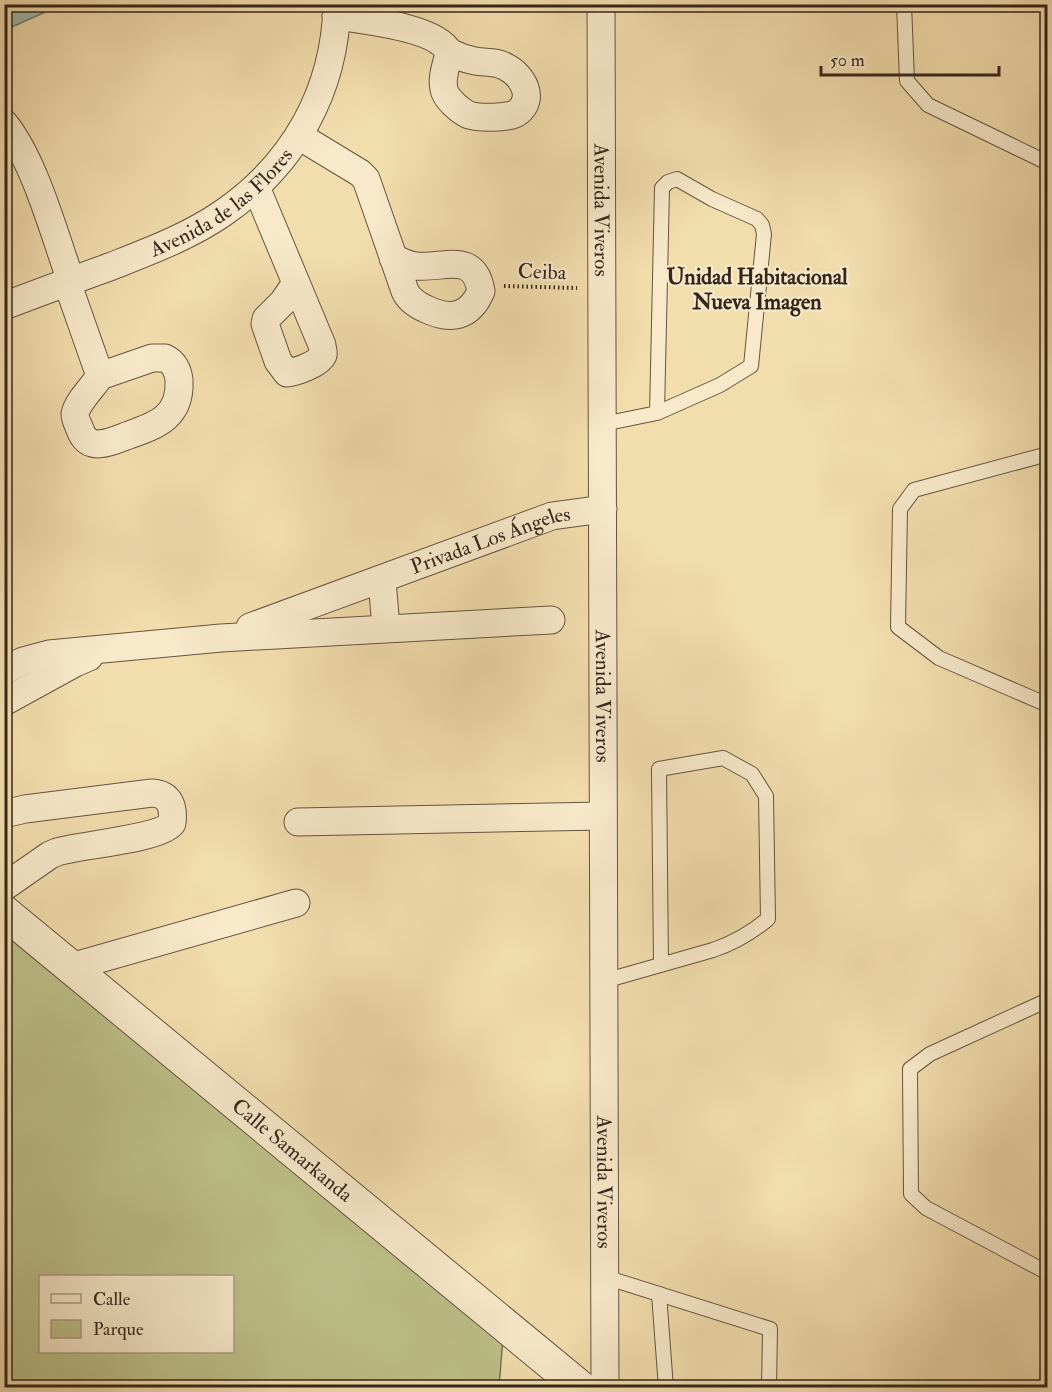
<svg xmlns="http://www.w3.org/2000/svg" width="1052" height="1392" viewBox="0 0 1052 1392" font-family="'IM FELL Double Pica',serif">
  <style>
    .green { fill: #bdc088; stroke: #7a7352; stroke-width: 1.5; fill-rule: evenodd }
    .water { fill: #9cbbaf; stroke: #737f74; stroke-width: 1.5 }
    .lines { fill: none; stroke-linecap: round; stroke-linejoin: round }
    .service-casing { stroke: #655440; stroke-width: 16 }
    .minor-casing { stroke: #655440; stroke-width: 29 }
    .tertiary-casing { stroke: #655440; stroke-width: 35 }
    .path { stroke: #36261b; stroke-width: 4; stroke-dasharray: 1.5 3; stroke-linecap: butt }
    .service { stroke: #f7e9ca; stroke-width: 14 }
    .minor { stroke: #f7e9ca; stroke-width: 27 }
    .tertiary { stroke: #f7e9ca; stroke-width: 33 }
    .labels { text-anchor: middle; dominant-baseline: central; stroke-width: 4.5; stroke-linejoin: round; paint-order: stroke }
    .street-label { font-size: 21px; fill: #36261b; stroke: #f7e9ca }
    .neighbourhood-label { font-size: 22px; font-weight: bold; fill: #36261b; stroke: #f7e9ca }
  </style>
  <rect width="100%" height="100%" fill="#f2ddad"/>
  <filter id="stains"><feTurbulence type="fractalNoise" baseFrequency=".00333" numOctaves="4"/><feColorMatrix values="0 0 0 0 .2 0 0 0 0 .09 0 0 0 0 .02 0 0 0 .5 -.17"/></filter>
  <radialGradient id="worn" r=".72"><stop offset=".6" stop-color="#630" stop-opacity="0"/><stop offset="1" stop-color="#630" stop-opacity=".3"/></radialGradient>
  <path class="green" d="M4 912 504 1325 499 1387H5ZM40 1276H232V1352H40Z"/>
  <path class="water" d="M5 4H61V5L5 30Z"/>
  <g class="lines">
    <g class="service-casing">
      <g id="service">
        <path d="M904 4 907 81 928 105 1048 163"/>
        <path d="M603 424 657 413 720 385 751 366 764 234 762 225 757 219 712 199 677 179 668 182 662 188 657 413"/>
        <path d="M1048 454 914 490 900 509 898 627 939 658 1048 705"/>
        <path d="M604 981 713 950C734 943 751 933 768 919L766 796 752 774 723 758 659 769 661 965"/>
        <path d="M1048 1000 930 1054 910 1069 911 1194 926 1208 1048 1273"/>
        <path d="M605 1277 770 1329 769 1388"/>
        <path d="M659 1294 666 1388"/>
      </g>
    </g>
    <g class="minor-casing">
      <g id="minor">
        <path id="s1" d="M601 4 605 1388"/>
        <path d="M336 16C363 20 436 27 449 52 447 64 441 77 444 89 445 98 460 111 469 115 478 118 510 119 518 112 536 98 522 75 506 67 496 61 486 63 475 61 465 59 457 56 449 52"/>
        <path d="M4 123C35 161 54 234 71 281"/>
        <path d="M299 136 360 173 366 179 405 291C409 300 417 305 426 309 451 321 470 317 481 291 474 250 443 269 416 266 408 265 401 261 393 258"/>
        <path d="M256 187 322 345C322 348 324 352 323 355 319 364 296 372 287 373L278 361 265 324 266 319 283 302 296 283"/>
        <path d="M67 282 100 376C94 386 77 402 75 414 75 420 79 426 81 432 90 453 113 441 129 435 158 425 181 416 179 380 178 371 174 362 165 358H152L100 376"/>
        <path id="s2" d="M4 306C40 292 76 279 112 266 150 251 190 236 223 213 294 164 335 91 337 4"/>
        <path d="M382 580 386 628"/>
        <path id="s3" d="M250 627 552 516 603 509"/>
        <path d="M4 671 23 661 49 654 221 638 551 620"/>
        <path d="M4 702 75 663 89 657"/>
        <path d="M4 814 25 809 152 793C170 794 174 807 172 823 161 839 79 845 57 852L50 855 4 887"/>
        <path d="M298 822 603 816"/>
        <path d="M71 967 296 903"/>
      </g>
    </g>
    <g class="tertiary-casing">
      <g id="tertiary">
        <path id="s4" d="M4 912 581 1388"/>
      </g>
    </g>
    <path class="path" d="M504 286 577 288"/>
    <use href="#service" class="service"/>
    <use href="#minor" class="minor"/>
    <use href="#tertiary" class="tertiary"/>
  </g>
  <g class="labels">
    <g class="street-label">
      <text stroke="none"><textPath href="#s2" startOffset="243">Avenida de las Flores</textPath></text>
      <text stroke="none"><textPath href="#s1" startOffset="206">Avenida Viveros</textPath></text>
      <text transform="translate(542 272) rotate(2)">Ceiba</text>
      <text stroke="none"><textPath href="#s3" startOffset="256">Privada Los Ángeles</textPath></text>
      <text stroke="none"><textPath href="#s1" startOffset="692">Avenida Viveros</textPath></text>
      <text stroke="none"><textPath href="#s4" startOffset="374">Calle Samarkanda</textPath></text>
      <text stroke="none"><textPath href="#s1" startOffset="1178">Avenida Viveros</textPath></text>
    </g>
    <g class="neighbourhood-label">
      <text x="757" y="277">Unidad Habitacional<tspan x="757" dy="25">Nueva Imagen</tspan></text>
    </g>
  </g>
  <rect width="1052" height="1392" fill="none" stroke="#f2ddad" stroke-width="24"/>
  <rect x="6" y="6" width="1040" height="1380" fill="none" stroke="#36261b" stroke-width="3"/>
  <rect x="12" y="12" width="1028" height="1368" fill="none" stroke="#36261b" stroke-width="1.5"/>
  <rect x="39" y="1275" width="195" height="78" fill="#f7e9ca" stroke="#aa9b84" stroke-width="1.5"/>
  <rect x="51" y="1294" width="30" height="9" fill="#f7e9ca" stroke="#aa9b84" stroke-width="1.5"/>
  <text x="93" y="1305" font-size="18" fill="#36261b">Calle</text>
  <rect x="51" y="1320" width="30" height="18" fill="#bdc088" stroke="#aa9b84" stroke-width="1.5"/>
  <text x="93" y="1335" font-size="18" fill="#36261b">Parque</text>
  <path d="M821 66v9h178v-9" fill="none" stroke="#36261b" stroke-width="3"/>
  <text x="830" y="66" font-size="18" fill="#36261b" stroke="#f7e9ca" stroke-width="4.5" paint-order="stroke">50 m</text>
  <rect width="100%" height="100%" filter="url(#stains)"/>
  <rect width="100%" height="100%" fill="url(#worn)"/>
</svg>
